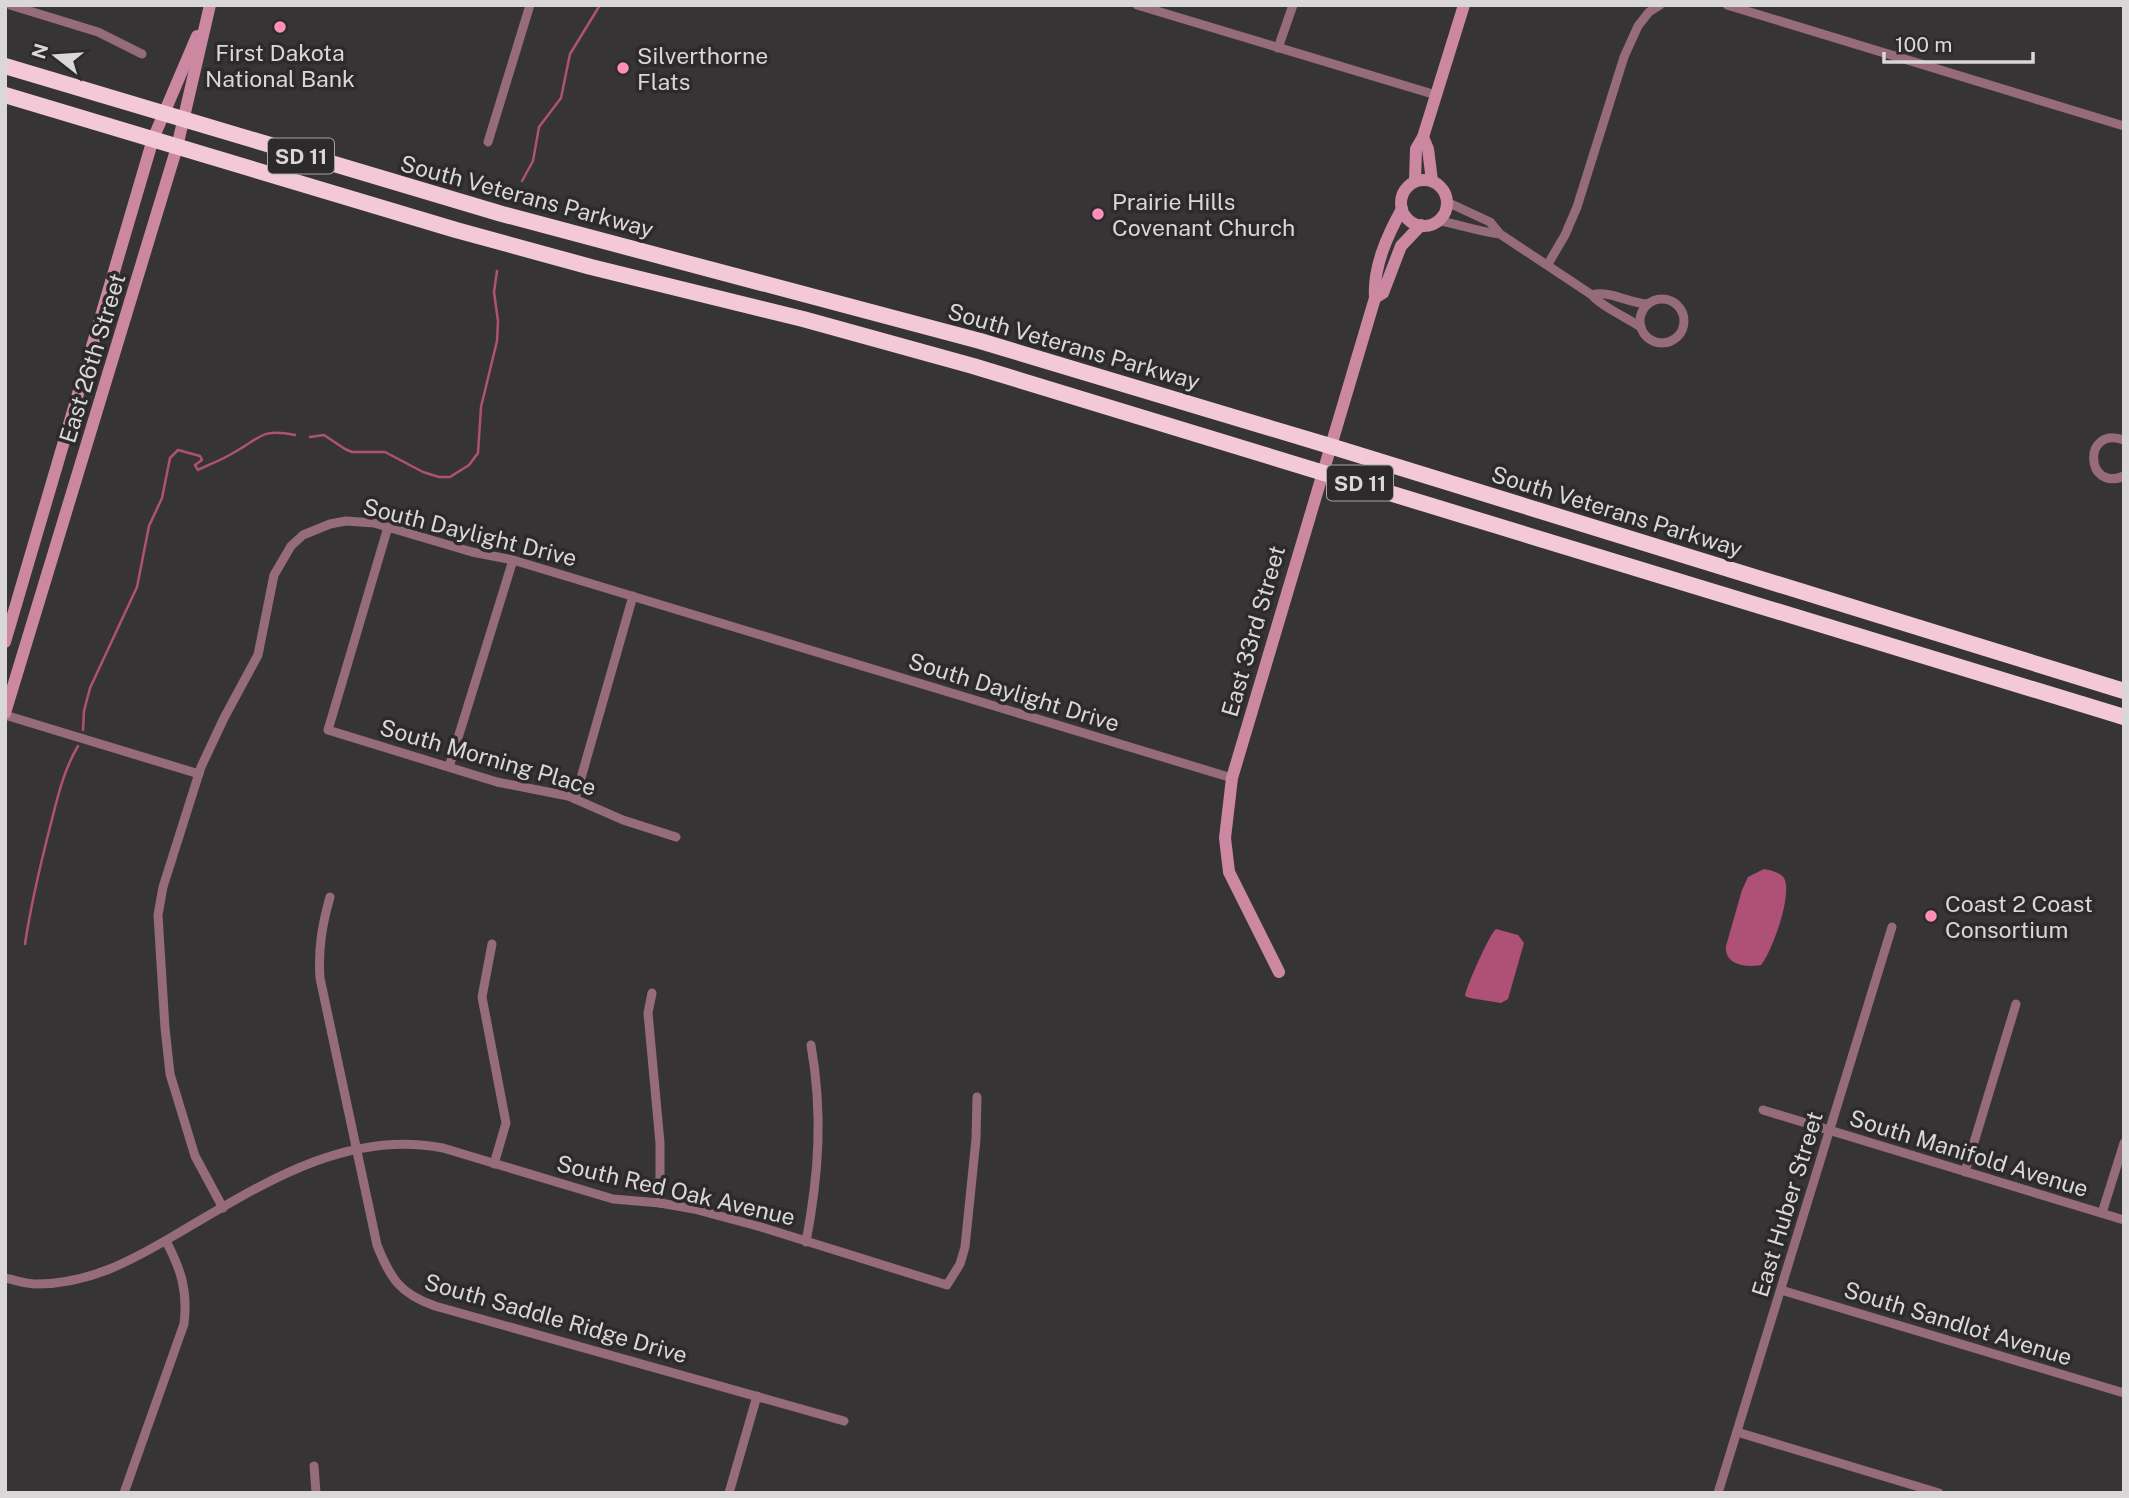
<svg xmlns="http://www.w3.org/2000/svg" width="2129" height="1498" viewBox="0 0 2129 1498" font-family="'Public Sans',sans-serif">
  <style>
    .water { fill: #af5177 }
    .lines { fill: none; stroke-linecap: round; stroke-linejoin: round }
    .stream { stroke: #af5177; stroke-width: 2.5 }
    .street { stroke: #966b7a; stroke-width: 9 }
    .secondary { stroke: #cb88a0; stroke-width: 12 }
    .highway { stroke: #f4c9d7; stroke-width: 16 }
    .poi-dot { fill: #ff8eb9; stroke: #2d2a2b; stroke-width: 2.5 }
    .labels { text-anchor: middle; dominant-baseline: central; stroke-width: 7; stroke-linejoin: round; paint-order: stroke }
    .shield { fill: #2d2a2b; stroke: #a5a3a3; stroke-width: 2 }
    .shield-label { font-size: 21px; font-weight: bold; fill: #d9d7d7 }
    .poi-label { font-size: 23px; fill: #d9d7d7; stroke: #2d2a2b; text-anchor: start }
    .street-label { font-size: 23px; fill: #d9d7d7; stroke: #2d2a2b }
  </style>
  <rect width="100%" height="100%" fill="#373435"/>
  <g class="water">
    <path d="M1764 869C1770 870 1780 872 1784 878 1793 894 1772 952 1761 965 1746 968 1724 965 1726 946L1742 890 1748 877Z"/>
    <path d="M1496 929 1518 935 1524 943 1508 999 1501 1003 1470 998 1465 996C1465 989 1490 933 1496 929Z"/>
  </g>
  <g class="lines">
    <g class="stream">
      <path d="M522 181 533 161 539 127 561 98 570 54 600 5"/>
      <path d="M310 437 324 435 345 449 352 452H385L423 472 439 477H450L469 465 478 453 481 407 497 341 498 321 494 292 497 271"/>
      <path d="M83 730 84 711 90 688 137 587 149 526 162 498 170 458 178 450 200 456 202 460 195 465 198 470C210 464 222 460 233 453 261 438 260 428 295 435"/>
      <path d="M25 944C31 904 40 866 50 827 57 800 63 771 78 746"/>
    </g>
    <g class="street">
      <path d="M10 5 98 32 142 54"/>
      <path d="M1137 5 1436 95"/>
      <path d="M1727 5 2124 126"/>
      <path d="M1278 48 1293 5"/>
      <path d="M488 142 530 5"/>
      <path d="M1447 202 1490 222 1500 234 1592 295C1599 305 1629 319 1641 327"/>
      <path d="M1439 221C1459 224 1479 232 1500 234"/>
      <path d="M1548 264 1565 235 1577 207 1624 57 1638 26 1649 12 1660 5"/>
      <path d="M1592 295C1610 290 1628 303 1647 304"/>
      <circle cx="1662" cy="321" r="22"/>
      <path d="M2124 440C2082 425 2085 493 2124 476"/>
      <path d="M388 527 328 730 497 782 568 796 623 820 676 837"/>
      <path d="M5 715 199 774"/>
      <path d="M449 767 513 560"/>
      <path d="M575 799 633 596"/>
      <path d="M330 897C322 925 318 949 320 978L377 1245C390 1278 400 1294 435 1306L844 1421"/>
      <path d="M492 944 482 997 506 1123 494 1164"/>
      <path d="M652 993 648 1013 660 1143V1203"/>
      <path d="M1763 1110 2124 1220"/>
      <path d="M1965 1172 2016 1004"/>
      <path d="M223 1208 195 1156 170 1074 165 1028 158 915 163 887 201 767 224 718 258 655 274 575 291 546 303 535 330 524 346 521 374 523 472 552 513 560 1232 778"/>
      <path d="M2102 1213 2124 1143"/>
      <path d="M806 1242C819 1173 823 1114 811 1045"/>
      <path d="M5 1278C15 1280 26 1284 36 1284 89 1284 131 1261 175 1235 256 1188 344 1128 443 1148L613 1199 660 1203 694 1209 761 1227 947 1285 960 1264 965 1247 976 1139 977 1097"/>
      <path d="M1781 1290 2124 1393"/>
      <path d="M1737 1432 1939 1493"/>
      <path d="M314 1466 316 1493"/>
      <path d="M124 1493 184 1324C188 1291 181 1269 166 1241"/>
      <path d="M729 1493 757 1396"/>
      <path d="M1718 1493 1892 927"/>
    </g>
    <g class="secondary">
      <path d="M1423 137 1428 149 1432 181"/>
      <circle cx="1424" cy="203" r="23"/>
      <path d="M1415 181 1416 149 1423 137 1464 5"/>
      <path d="M1375 298 1383 293 1401 246 1421 225"/>
      <path d="M5 642 153 139 197 36"/>
      <path d="M5 713 177 147 210 5"/>
      <path d="M1279 972 1229 872 1225 838 1232 778 1375 298C1373 267 1387 236 1402 209"/>
    </g>
    <g class="highway">
      <path d="M5 66 502 214 980 341 1330 446 2124 691"/>
      <path d="M5 95 456 230 591 267 803 319 973 366 2124 717"/>
    </g>
  </g>
  <g class="poi-dot">
    <circle cx="280" cy="27" r="7"/>
    <circle cx="623" cy="68" r="7"/>
    <circle cx="1098" cy="214" r="7"/>
    <circle cx="1931" cy="916" r="7"/>
  </g>
  <g class="labels">
    <g class="shield">
      <rect x="268" y="138.5" width="66" height="35" rx="5"/>
      <rect x="1327" y="465.5" width="66" height="35" rx="5"/>
    </g>
    <g class="shield-label">
      <text x="301" y="156">SD 11</text>
      <text x="1360" y="483">SD 11</text>
    </g>
    <g class="poi-label">
      <text x="280" y="52" text-anchor="middle">First Dakota<tspan x="280" dy="26">National Bank</tspan></text>
      <text x="637" y="55">Silverthorne<tspan x="637" dy="26">Flats</tspan></text>
      <text x="1112" y="201">Prairie Hills<tspan x="1112" dy="26">Covenant Church</tspan></text>
      <text x="1945" y="903">Coast 2 Coast<tspan x="1945" dy="26">Consortium</tspan></text>
    </g>
    <g class="street-label">
      <text transform="translate(527 196) rotate(15)">South Veterans Parkway</text>
      <text transform="translate(1074 346) rotate(16)">South Veterans Parkway</text>
      <text transform="translate(92 358) rotate(-73)">East 26th Street</text>
      <text transform="translate(1617 511) rotate(17)">South Veterans Parkway</text>
      <text transform="translate(470 532) rotate(14)">South Daylight Drive</text>
      <text transform="translate(1253 631) rotate(-74)">East 33rd Street</text>
      <text transform="translate(1014 692) rotate(17)">South Daylight Drive</text>
      <text transform="translate(488 757) rotate(16)">South Morning Place</text>
      <text transform="translate(1969 1153) rotate(17)">South Manifold Avenue</text>
      <text transform="translate(676 1190) rotate(13)">South Red Oak Avenue</text>
      <text transform="translate(1787 1204) rotate(-73)">East Huber Street</text>
      <text transform="translate(556 1318) rotate(16)">South Saddle Ridge Drive</text>
      <text transform="translate(1958 1323) rotate(17)">South Sandlot Avenue</text>
    </g>
  </g>
  <rect width="2129" height="1498" fill="none" stroke="#d9d7d7" stroke-width="14"/>
  <g transform="translate(56 56) rotate(287)" stroke="#2d2a2b" stroke-width="5" paint-order="stroke">
  <path d="M0-5L12 26L0 18L-12 26Z" fill="#d9d7d7"/>
  <text y="-10" font-size="19" font-weight="bold" text-anchor="middle" fill="#d9d7d7">N</text>
  </g>
  <path d="M1884 52v10h149v-10" fill="none" stroke="#d9d7d7" stroke-width="3.5"/>
  <text x="1895" y="52" font-size="21" fill="#d9d7d7" stroke="#2d2a2b" stroke-width="5" paint-order="stroke">100 m</text>
</svg>
